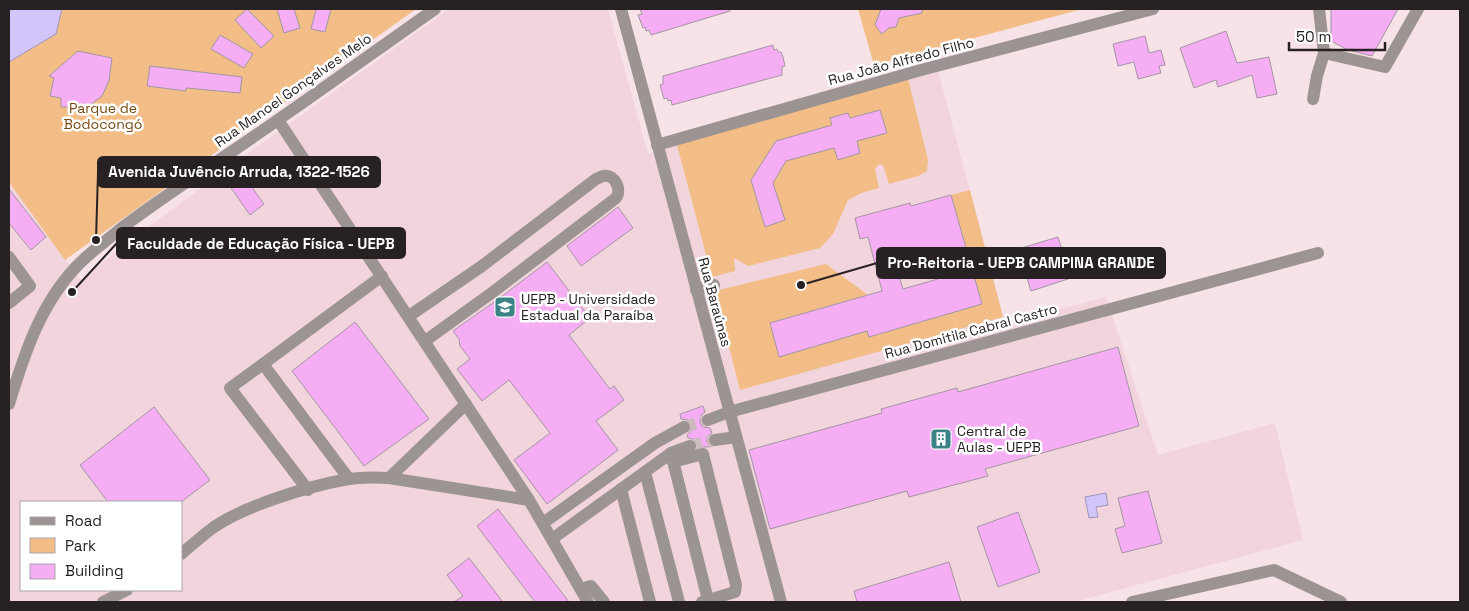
<svg xmlns="http://www.w3.org/2000/svg" width="1469" height="611" viewBox="0 0 1469 611" font-family="'Space Grotesk',sans-serif">
  <style>
    .built { fill: #f2d5dc; fill-rule: evenodd }
    .green { fill: #f3bd88 }
    .water { fill: #d2c5fa; stroke: #9f94ba }
    .building { fill: #f5adf3; stroke: #a396a2; fill-rule: evenodd }
    .lines { fill: none; stroke-linecap: round; stroke-linejoin: round }
    .minor-tunnel { stroke: #cebbc0; stroke-width: 12; stroke-dasharray: 12 6; stroke-linecap: butt }
    .minor { stroke: #9c9492; stroke-width: 12 }
    .labels { text-anchor: middle; dominant-baseline: central; stroke-width: 5; stroke-linejoin: round; paint-order: stroke }
    .street-label { font-size: 14px; fill: #282123; stroke: #fff }
    .park-label { font-size: 14px; fill: #784a12; stroke: #fff }
    .poi-label { font-size: 14px; fill: #282123; stroke: #fff; text-anchor: start }
    .leader { fill: none; stroke: #282123; stroke-width: 2 }
    .callout-dot { fill: #282123; stroke: #fff; stroke-width: 2 }
    .callout { fill: #282123; stroke: #282123; stroke-width: 2 }
    .callout-label { font-size: 15px; text-anchor: middle; font-weight: bold; fill: #fff }
  </style>
  <rect width="100%" height="100%" fill="#f7e2e7"/>
  <path class="built" d="M449 9H608L648 154 938 70 1005 324 1106 297 1158 455 1275 423 1303 540 1074 602H9V182L81 280 124 245 240 159ZM21 502H181V590H21Z"/>
  <g class="green">
    <path d="M62 9H416L65 260 9 182V62L55 34Z"/>
    <path d="M858 9H1082L874 65Z"/>
    <path d="M908 78 928 160 927 171 918 176 889 184 883 165 879 164 875 169 879 188 861 193 848 200 833 234 820 248 748 266 734 258 735 271 712 277 677 145Z"/>
    <path d="M970 190 1003 317 740 390 715 291 826 264 868 295 770 323 779 356 867 331 869 337 982 304 951 195Z"/>
  </g>
  <g class="water">
    <path d="M9 9H62L56 34 9 62Z"/>
    <path d="M1106 493 1108 505 1096 507 1098 517 1089 518 1085 497Z"/>
  </g>
  <g class="building">
    <path d="M247 9 274 36 261 48 235 20Z"/>
    <path d="M277 9H294L300 28 284 33Z"/>
    <path d="M316 9H331L325 32 311 29Z"/>
    <path d="M640 9H730V11L651 35 649 30 646 31 645 27 643 28 638 15 642 14Z"/>
    <path d="M881 9H922V13L899 18 896 27 889 28 882 34 875 25Z"/>
    <path d="M1331 9H1398L1372 56 1348 50 1331 41Z"/>
    <path d="M1226 31 1237 63 1269 57 1277 94 1257 98 1252 75 1218 87 1216 80 1194 88 1180 48Z"/>
    <path d="M220 35 253 54 244 68 211 49Z"/>
    <path d="M1145 36 1149 53 1161 50 1165 65 1159 66 1161 73 1138 79 1134 62 1118 66 1113 44Z"/>
    <path d="M773 45 774 50 777 49 778 52H781L783 57 785 66 782 67V75L672 105 671 100 668 101 667 98 664 99 660 85 663 84V76Z"/>
    <path d="M78 51 112 58 109 81 102 96 90 105 81 107H61V98L50 96 54 78 49 76Z"/>
    <path d="M150 66 242 77 240 93 186 88V91L147 86Z"/>
    <path d="M880 110 887 133 857 141 860 153 838 160 834 148 786 161 773 183 785 220 765 227 751 180 776 141 832 125 830 118 848 113 850 118Z"/>
    <path d="M243 175 264 204 250 215 229 185Z"/>
    <path d="M9 189 46 237 31 250 9 223Z"/>
    <path d="M951 195 982 304 869 337 867 331 779 357 770 323 882 291 868 237 860 239 855 218 910 203 911 206ZM930 252 938 279 903 289 896 267 902 265 901 260Z"/>
    <path d="M618 207 633 228 581 266 567 246Z"/>
    <path d="M1058 237 1071 278 1031 291 1024 268 1011 272 1005 253Z"/>
    <path d="M547 262 590 318 569 335 610 389 614 386 624 400 596 421 618 450 547 504 514 460 550 433 509 380 482 401 457 369 470 359 460 346 459 339 453 331 497 300Z"/>
    <path d="M355 322 429 419 364 466 292 371Z"/>
    <path d="M1118 347 1139 426 985 469 988 476 909 497 907 491 770 529 749 450 882 413 881 409 957 388 958 392Z"/>
    <path d="M703 406 705 412 701 415 700 422 703 427 710 428 712 433 707 437V442L710 446 707 447H698L696 440 688 438 687 435 691 431V424L688 420 681 419 680 414Z"/>
    <path d="M154 407 210 480 181 502H108L80 465Z"/>
    <path d="M1148 491 1162 543 1122 553 1115 529 1125 526 1118 498Z"/>
    <path d="M498 509 569 602H535L477 526Z"/>
    <path d="M1018 512 1040 572 998 587 977 527Z"/>
    <path d="M469 558 503 602H454L463 596 447 575Z"/>
    <path d="M949 562 961 602H857L854 591Z"/>
  </g>
  <g class="lines">
    <g class="minor-tunnel">
      <path d="M684 427 708 420"/>
      <path d="M690 446 715 440"/>
    </g>
    <g class="minor">
      <path d="M621 9 781 602"/>
      <path d="M1324 53 1385 67 1418 9"/>
      <path d="M1313 99 1317 76 1324 53 1319 9"/>
      <path d="M278 120 529 500 588 602"/>
      <path d="M657 145 921 70 1153 9"/>
      <path d="M9 257 30 286 9 303"/>
      <path d="M696 290 714 285"/>
      <path d="M409 316 482 266 596 179C599 178 601 176 604 176 615 174 622 190 616 198L493 292 425 341"/>
      <path d="M263 364 230 388 308 490"/>
      <path d="M9 404C24 355 40 305 76 267 89 253 105 242 119 230 159 199 202 172 243 144 308 100 371 54 435 9"/>
      <path d="M708 420 729 412 1318 253"/>
      <path d="M715 440 736 437"/>
      <path d="M671 453 708 600"/>
      <path d="M673 462 703 454 736 585 735 592 702 602"/>
      <path d="M645 472 679 602"/>
      <path d="M389 478 466 404"/>
      <path d="M349 479 263 364 382 276"/>
      <path d="M621 489 650 602"/>
      <path d="M543 523 655 443 684 427"/>
      <path d="M552 539 671 453 690 446"/>
      <path d="M181 554C192 545 203 535 214 527 245 506 306 487 343 480 358 477 374 477 389 478L529 500"/>
      <path d="M581 589 591 586 604 602"/>
      <path d="M103 602 127 590"/>
      <path d="M1132 602 1274 570 1341 602"/>
    </g>
  </g>
  <defs>
    <g id="university-square" transform="scale(1.125)"><rect x="-9" y="-9" width="18" height="18" rx="4" fill="#3b8386" stroke="#fff"/><path d="M0-5L7-2L0 1L-7-2ZM-4 1L0 2.5L4 1V4Q0 6-4 4Z" fill="#fff"/></g>
    <g id="building-square" transform="scale(1.125)"><rect x="-9" y="-9" width="18" height="18" rx="4" fill="#3b8386" stroke="#fff"/><path d="M-4-6H4V6H1V3H-1V6H-4ZM-2.5-4.3h1.7v1.8h-1.7ZM.8-4.3h1.7v1.8H.8ZM-2.5-1h1.7V.8h-1.7ZM.8-1h1.7V.8H.8Z" fill="#fff"/></g>
  </defs>
  <g fill-rule="evenodd">
    <use href="#university-square" x="505" y="307"/>
    <use href="#building-square" x="941" y="439"/>
  </g>
  <g class="labels">
    <g class="street-label">
      <text transform="translate(901 61) rotate(-15)">Rua João Alfredo Filho</text>
      <text transform="translate(293 90) rotate(-35)">Rua Manoel Gonçalves Melo</text>
      <text transform="translate(715 302) rotate(75)">Rua Baraúnas</text>
      <text transform="translate(971 331) rotate(-15)">Rua Domitila Cabral Castro</text>
    </g>
    <g class="park-label">
      <text x="103" y="108">Parque de<tspan x="103" dy="16">Bodocongó</tspan></text>
    </g>
    <g class="poi-label">
      <text x="521" y="299">UEPB - Universidade<tspan x="521" dy="16">Estadual da Paraíba</tspan></text>
      <text x="957" y="431">Central de<tspan x="957" dy="16">Aulas - UEPB</tspan></text>
    </g>
  </g>
  <path class="leader" d="M96 240L98 172M72 292L117 243M801 285L877 263"/>
  <g class="callout-dot">
    <circle cx="96" cy="240" r="5"/>
    <circle cx="72" cy="292" r="5"/>
    <circle cx="801" cy="285" r="5"/>
  </g>
  <g class="callout">
    <rect x="98" y="157" width="282" height="30" rx="5"/>
    <rect x="117" y="228" width="288" height="30" rx="5"/>
    <rect x="877" y="248" width="288" height="30" rx="5"/>
  </g>
  <g class="callout-label">
    <text x="239" y="177">Avenida Juvêncio Arruda, 1322-1526</text>
    <text x="261" y="249">Faculdade de Educação Física - UEPB</text>
    <text x="1021" y="268">Pro-Reitoria - UEPB CAMPINA GRANDE</text>
  </g>
  <rect width="1469" height="611" fill="none" stroke="#282123" stroke-width="20"/>
  <rect x="20" y="501" width="162" height="90" fill="#ffffff" stroke="#a9a6a7"/>
  <rect x="30" y="517" width="25" height="8" fill="#9c9492" stroke="#a9a6a7"/>
  <text x="65" y="526" font-size="15" fill="#282123">Road</text>
  <rect x="30" y="538" width="25" height="15" fill="#f3bd88" stroke="#a9a6a7"/>
  <text x="65" y="551" font-size="15" fill="#282123">Park</text>
  <rect x="30" y="564" width="25" height="15" fill="#f5adf3" stroke="#a9a6a7"/>
  <text x="65" y="576" font-size="15" fill="#282123">Building</text>
  <path d="M1289 42v8h96v-8" fill="none" stroke="#282123" stroke-width="2.5"/>
  <text x="1296" y="42" font-size="15" fill="#282123" stroke="#ffffff" stroke-width="4" paint-order="stroke">50 m</text>
</svg>
